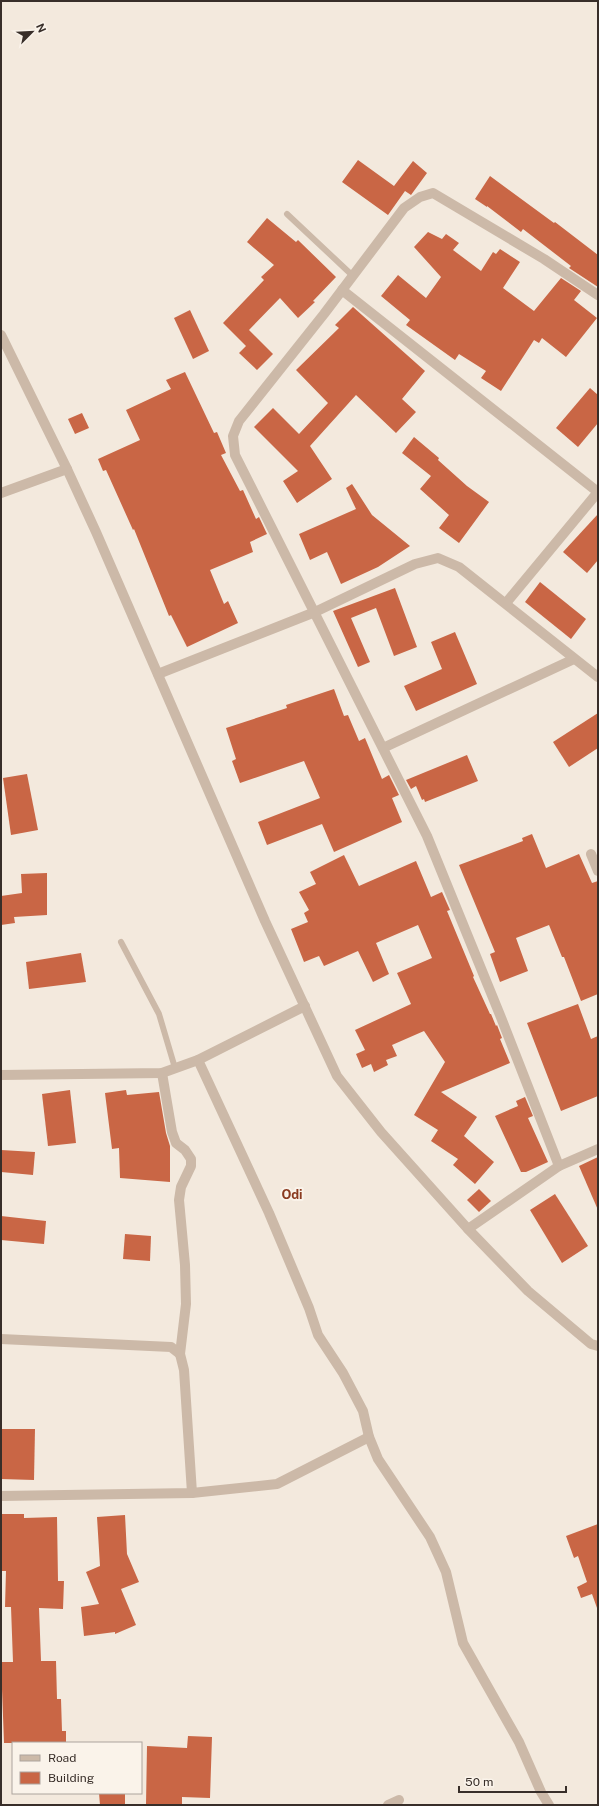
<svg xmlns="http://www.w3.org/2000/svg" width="599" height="1806" viewBox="0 0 599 1806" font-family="'Public Sans',sans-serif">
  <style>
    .building { fill: #c96645 }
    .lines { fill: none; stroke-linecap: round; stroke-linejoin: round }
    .service { stroke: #ccb9a8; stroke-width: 6 }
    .minor { stroke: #ccb9a8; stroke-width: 10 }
    .labels { text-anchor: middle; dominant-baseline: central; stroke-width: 4; stroke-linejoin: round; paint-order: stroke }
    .quarter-label { font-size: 13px; font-weight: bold; fill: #8a3a1f; stroke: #faf3ea }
  </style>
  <rect width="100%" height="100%" fill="#f3e9dd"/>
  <g class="building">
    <path d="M358 160 394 186 413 161 427 173 411 195 405 191 388 215 342 182Z"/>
    <path d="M490 176 554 223 555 222 598 255V287L569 268 571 266 523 229 521 232 487 206V207L475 199Z"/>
    <path d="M267 218 296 242 298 240 336 277 313 301 315 302 298 318 280 298 249 330 273 354 257 370 239 353 246 346 223 323 264 280 261 277 274 265 247 242Z"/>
    <path d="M428 232 442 239 446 234 459 243 453 250 481 271 493 252 496 254 500 249 520 262 503 288 534 311 561 278 581 291 574 300 597 318 566 357 542 338 539 343 534 340 501 391 481 378 486 371 459 354 455 360 406 325 410 320 381 296 398 275 426 298 441 277 414 247Z"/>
    <path d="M353 307 425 371 402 399 416 412 396 433 356 395 310 446 332 479 297 503 283 481 298 471 254 427 273 408 299 434 328 403 296 370 339 328 335 325Z"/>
    <path d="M190 310 209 351 193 359 174 318Z"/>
    <path d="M185 372 214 433 217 432 226 453 221 455 240 491 243 490 256 519 259 517 267 534 250 542 253 552 210 570 224 604 228 601 238 623 187 647 171 615 169 616 134 529 133 530 106 470 103 471 98 459 140 440 126 410 171 389 166 380Z"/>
    <path d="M590 388 598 395V423L578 447 556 428Z"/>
    <path d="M82 413 89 428 75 434 68 419Z"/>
    <path d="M414 437 439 458 438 460 467 486 489 502 459 543 439 528 449 515 420 489 431 476 402 453Z"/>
    <path d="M352 484 372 515 410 546 378 567 341 584 327 552 310 560 299 534 356 509 346 488Z"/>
    <path d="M598 514V560L587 573 563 552Z"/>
    <path d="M540 582 586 619 571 639 525 602Z"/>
    <path d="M395 588 417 647 394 656 376 608 351 618 370 662 358 667 333 611Z"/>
    <path d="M455 632 477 684 416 711 404 686 442 669 431 642Z"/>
    <path d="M334 689 344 716 348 715 359 741 365 738 382 779 389 775 399 795 392 798 402 822 334 852 322 824 267 845 258 822 320 798 304 761 240 783 232 761 236 759 226 728 287 708 286 705Z"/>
    <path d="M598 713V748L569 767 553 742Z"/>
    <path d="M467 755 478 781 425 802 424 799 422 800 416 786 411 789 406 780Z"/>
    <path d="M27 774 38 830 11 835 3 778Z"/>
    <path d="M532 834 546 868 579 854 592 883 598 881V994L581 1001 564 957H562L549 925 516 938 528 971 500 982 490 954 495 952 459 865 523 841 522 838Z"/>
    <path d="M344 855 359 886 416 861 431 897 442 892 450 910 447 911 474 976 473 977 490 1014H491L496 1026 497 1025 502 1038 500 1039 510 1063 441 1092 477 1117 464 1136 494 1162 475 1184 453 1165 458 1159 431 1141 438 1130 414 1115 445 1062 424 1031 392 1045 397 1056 386 1060 388 1065 374 1072 371 1064 362 1068 356 1054 365 1050 355 1030 411 1004 397 973 432 958 418 925 376 943 389 974 373 982 358 951 324 966 319 956 304 962 291 929 308 922 304 913 309 910 299 892 316 884 310 872Z"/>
    <path d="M47 873V915L14 917 15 923 1 925V896L22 893 21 874Z"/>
    <path d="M81 953 86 982 29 989 26 962Z"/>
    <path d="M578 1004 591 1039 598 1036V1096L561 1111 527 1023Z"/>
    <path d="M70 1090 76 1143 48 1146 42 1094Z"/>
    <path d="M126 1090 127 1095 159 1092 166 1133 170 1146V1182L120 1178 119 1148 112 1149 105 1093Z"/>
    <path d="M525 1097 533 1116 528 1118 548 1162 526 1172H521L495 1116 518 1106 516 1101Z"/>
    <path d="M1 1150 35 1152 33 1175 1 1172Z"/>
    <path d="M598 1157V1210L579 1166Z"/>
    <path d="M479 1189 491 1201 479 1212 467 1200Z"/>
    <path d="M555 1194 588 1246 562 1263 530 1210Z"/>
    <path d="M1 1216 46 1221 44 1244 1 1240Z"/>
    <path d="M125 1234 151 1236 150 1261 123 1259Z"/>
    <path d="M1 1429H35L34 1480 1 1479Z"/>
    <path d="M1 1514H24V1518L57 1517 58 1581H64L63 1609 39 1608 41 1661H56L57 1699H61L62 1731H66V1743H4L1 1662H13L11 1607H5L6 1571H1Z"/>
    <path d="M125 1515 127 1554 139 1582 121 1589 136 1625 115 1634V1632L84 1636 81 1607 99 1604 86 1572 100 1566 97 1517Z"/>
    <path d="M598 1524V1607L597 1608 592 1594 581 1598 577 1587 587 1582 578 1556 574 1558 566 1536Z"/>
    <path d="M188 1736 212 1737 210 1798 182 1797V1805H146L147 1746 187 1748Z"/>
    <path d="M99 1793H125V1805H100Z"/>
  </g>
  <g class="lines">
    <g class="service">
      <path d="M287 214 353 276"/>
      <path d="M121 942 159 1014 175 1068"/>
    </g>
    <g class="minor">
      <path d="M342 290 598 492"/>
      <path d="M1 335 67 469 96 532 265 921 337 1076 381 1132 468 1229 528 1291 591 1344 598 1346"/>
      <path d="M1 493 67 469"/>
      <path d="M506 603 598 492"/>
      <path d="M158 674 315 612 415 564 438 558 459 567 598 677"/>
      <path d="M383 748 574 659"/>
      <path d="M591 854 598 871"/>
      <path d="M198 1060 269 1213 309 1308 318 1335 343 1373 363 1411 369 1437 378 1459 430 1537 446 1572 463 1643 519 1742 541 1792 549 1805"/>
      <path d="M162 1073 172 1132 176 1143 185 1150 191 1159V1166L181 1187 179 1200 185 1265 186 1304 180 1354 184 1370 192 1493"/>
      <path d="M1 1075 162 1073 198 1060 305 1006"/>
      <path d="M559 1166 500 1015 427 836 235 455 233 436 239 421 324 314 404 208 420 197 433 193 544 259 598 295"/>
      <path d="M468 1229 559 1166 598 1149"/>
      <path d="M1 1339 171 1347 180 1354"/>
      <path d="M1 1496 192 1493 277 1484 369 1437"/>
      <path d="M388 1805 399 1800"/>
    </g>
  </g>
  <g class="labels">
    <g class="quarter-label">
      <text x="292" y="1194">Odi</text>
    </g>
  </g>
  <rect width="599" height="1806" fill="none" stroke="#382e29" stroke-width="4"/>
  <rect x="12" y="1742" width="130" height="52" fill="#faf3ea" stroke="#aca49d"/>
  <rect x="20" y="1755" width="20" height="6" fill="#ccb9a8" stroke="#aca49d"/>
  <text x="48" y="1762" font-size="12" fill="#382e29">Road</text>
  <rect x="20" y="1772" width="20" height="12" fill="#c96645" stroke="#aca49d"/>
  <text x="48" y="1782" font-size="12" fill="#382e29">Building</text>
  <g transform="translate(32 32) rotate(66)" stroke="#faf3ea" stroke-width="3" paint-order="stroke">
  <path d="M0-3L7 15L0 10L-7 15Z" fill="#382e29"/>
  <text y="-6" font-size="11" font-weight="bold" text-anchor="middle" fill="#382e29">N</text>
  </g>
  <path d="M459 1786v6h107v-6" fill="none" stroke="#382e29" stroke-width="2"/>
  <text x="465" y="1786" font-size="12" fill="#382e29" stroke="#faf3ea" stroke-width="3" paint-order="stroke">50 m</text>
</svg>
